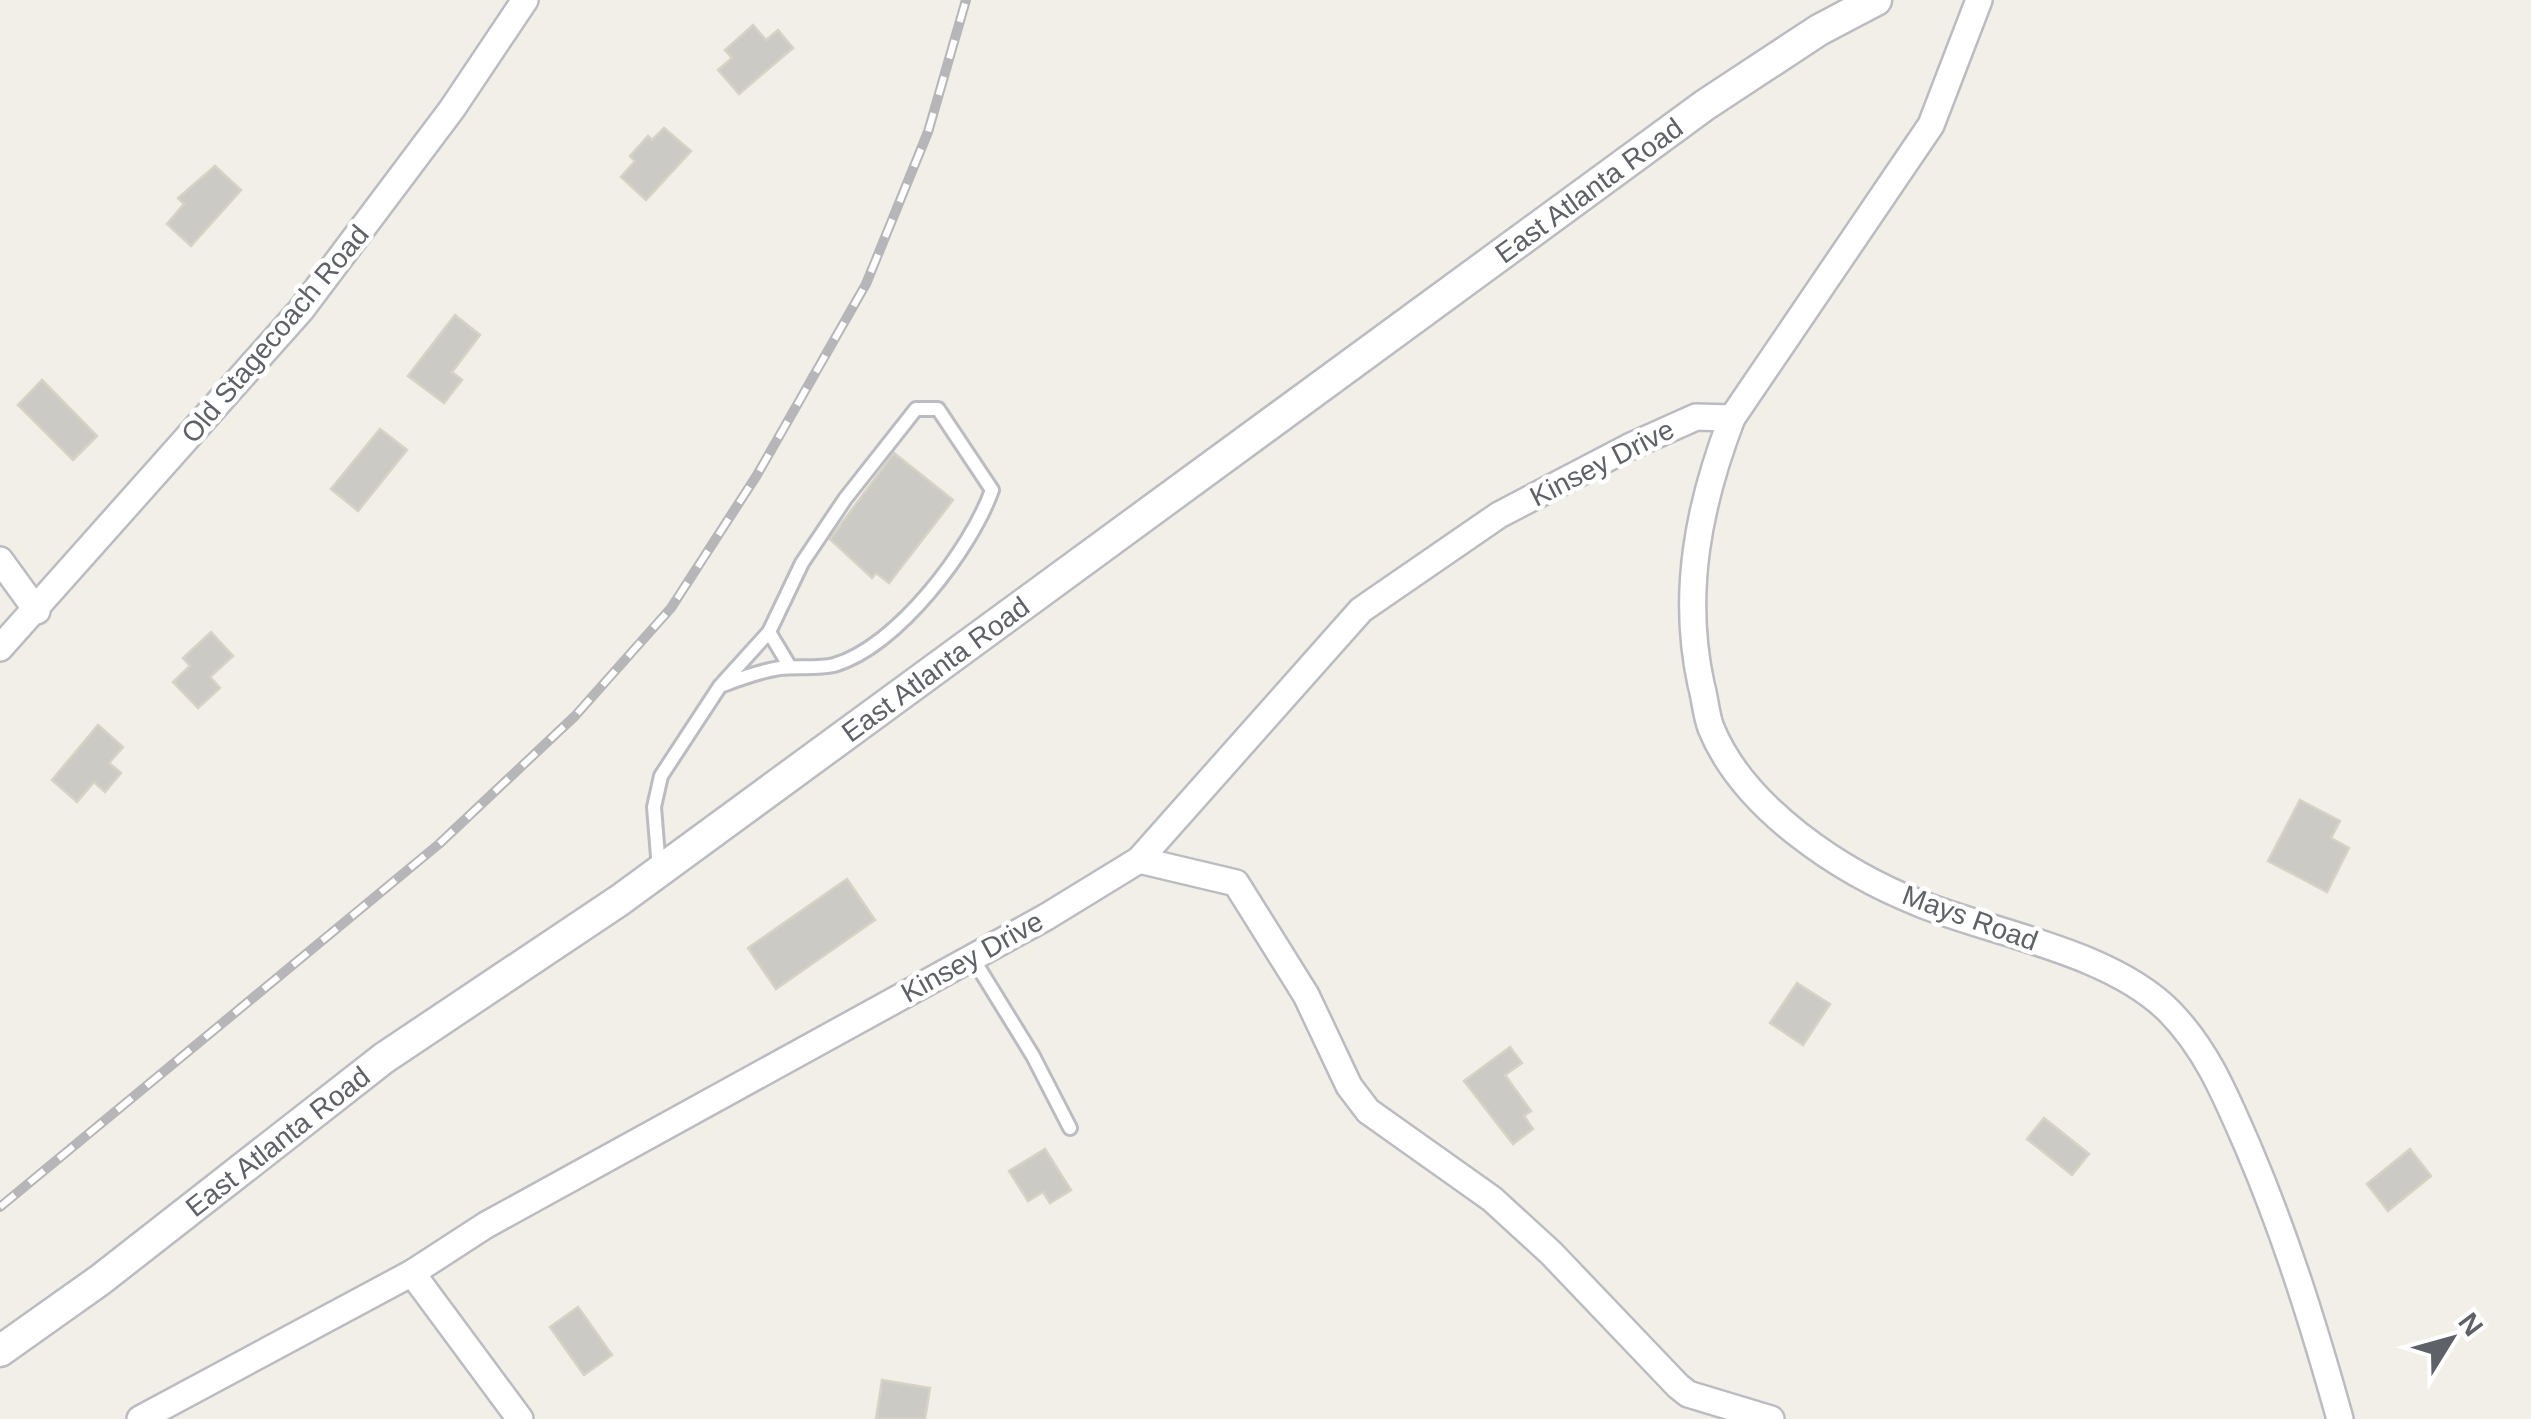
<svg xmlns="http://www.w3.org/2000/svg" width="2531" height="1419" viewBox="0 0 2531 1419" font-family="Helvetica,sans-serif">
  <style>
    .building { fill: #cccac4; stroke: #d6d2c5; stroke-width: 2.5 }
    .lines { fill: none; stroke-linecap: round; stroke-linejoin: round }
    .service-casing { stroke: #babcc1; stroke-width: 18 }
    .minor-casing { stroke: #babcc1; stroke-width: 30 }
    .tertiary-casing { stroke: #babcc1; stroke-width: 35 }
    .service { stroke: #fff; stroke-width: 12 }
    .minor { stroke: #fff; stroke-width: 25 }
    .tertiary { stroke: #fff; stroke-width: 30 }
    .rail-casing { stroke: #b6b6b8; stroke-width: 10 }
    .rail { stroke: #fff; stroke-width: 6; stroke-dasharray: 19; stroke-linecap: butt }
    .labels { text-anchor: middle; dominant-baseline: central; stroke-width: 9; stroke-linejoin: round; paint-order: stroke }
    .street-label { font-size: 28px; fill: #5e6268; stroke: #fff }
  </style>
  <rect width="100%" height="100%" fill="#f1efe7"/>
  <g class="building">
    <path d="M753 25 766 40 778 30 793 48 739 94 718 70 732 58 725 50Z"/>
    <path d="M664 128 691 151 646 200 621 177 635 161 630 156 648 136 652 140Z"/>
    <path d="M215 166 241 190 191 246 167 224 184 204 178 198Z"/>
    <path d="M455 315 480 335 452 372 462 380 444 403 408 376Z"/>
    <path d="M42 380 97 436 73 460 18 405Z"/>
    <path d="M380 429 407 450 358 511 331 489Z"/>
    <path d="M894 453 953 500 889 583 876 573 872 578 830 539Z"/>
    <path d="M211 632 233 656 210 677 220 688 198 708 173 682 190 666 183 658Z"/>
    <path d="M98 725 123 747 109 763 121 773 105 792 94 782 77 802 52 780Z"/>
    <path d="M2300 800 2340 821 2331 838 2349 848 2327 892 2268 861Z"/>
    <path d="M847 879 875 920 776 989 748 948Z"/>
    <path d="M1797 983 1830 1004 1803 1045 1770 1023Z"/>
    <path d="M1510 1047 1522 1063 1505 1075 1531 1111 1524 1116 1533 1129 1513 1144 1464 1081Z"/>
    <path d="M2044 1118 2089 1154 2072 1175 2027 1139Z"/>
    <path d="M1045 1149 1071 1190 1050 1203 1043 1192 1028 1201 1009 1171Z"/>
    <path d="M2410 1149 2431 1176 2388 1211 2367 1184Z"/>
    <path d="M578 1307 612 1355 584 1375 550 1327Z"/>
    <path d="M882 1380 930 1388 925 1419H876Z"/>
  </g>
  <g class="lines">
    <g class="service-casing">
      <g id="service">
        <path d="M769 632 790 667"/>
        <path d="M659 869 654 807 661 776 720 686 769 632 802 563 845 499 916 409H938L992 490C971 549 897 647 834 665 817 669 797 666 780 668 759 671 739 679 720 686"/>
        <path d="M972 957 1033 1056 1070 1128"/>
      </g>
    </g>
    <g class="minor-casing">
      <g id="minor">
        <path d="M1979 0 1931 125 1732 418C1699 504 1681 592 1701 684 1705 698 1706 715 1711 728 1744 809 1842 873 1921 904 1996 934 2110 952 2169 1011 2208 1051 2226 1097 2248 1147 2286 1236 2314 1326 2340 1419"/>
        <path d="M0 560 37 611"/>
        <path d="M0 648 301 310 452 109 525 0"/>
        <path d="M1139 860 1236 883 1306 995 1349 1086 1368 1111 1492 1199 1551 1253 1678 1386 1688 1394 1771 1419"/>
        <path d="M412 1273 520 1419"/>
        <path d="M140 1419 412 1273 486 1225 1046 917 1139 860 1361 610 1499 515 1629 447 1696 417 1732 418"/>
      </g>
    </g>
    <g class="tertiary-casing">
      <g id="tertiary">
        <path id="s1" d="M0 1351 100 1280 384 1058 620 900 1705 105 1819 30 1876 0"/>
      </g>
    </g>
    <use href="#service" class="service"/>
    <use href="#minor" class="minor"/>
    <use href="#tertiary" class="tertiary"/>
    <g class="rail-casing">
      <path id="rail" d="M0 1207 439 844 575 716 671 608 757 475 866 284 928 132 966 0"/>
    </g>
    <use href="#rail" class="rail"/>
  </g>
  <g class="labels">
    <g class="street-label">
      <text stroke="none"><textPath href="#s1" startOffset="1968">East Atlanta Road</textPath></text>
      <text transform="translate(275 334) rotate(-50)">Old Stagecoach Road</text>
      <text transform="translate(1602 463) rotate(-27)">Kinsey Drive</text>
      <text stroke="none"><textPath href="#s1" startOffset="1158">East Atlanta Road</textPath></text>
      <text transform="translate(1970 918) rotate(20)">Mays Road</text>
      <text transform="translate(972 957) rotate(-29)">Kinsey Drive</text>
      <text stroke="none"><textPath href="#s1" startOffset="348">East Atlanta Road</textPath></text>
    </g>
  </g>
  <g transform="translate(2451 1339) rotate(53)" stroke="#ffffff" stroke-width="8" paint-order="stroke">
  <path d="M0-8L18 38L0 25L-18 38Z" fill="#5e6268"/>
  <text y="-15" font-size="28" font-weight="bold" text-anchor="middle" fill="#5e6268">N</text>
  </g>
</svg>
